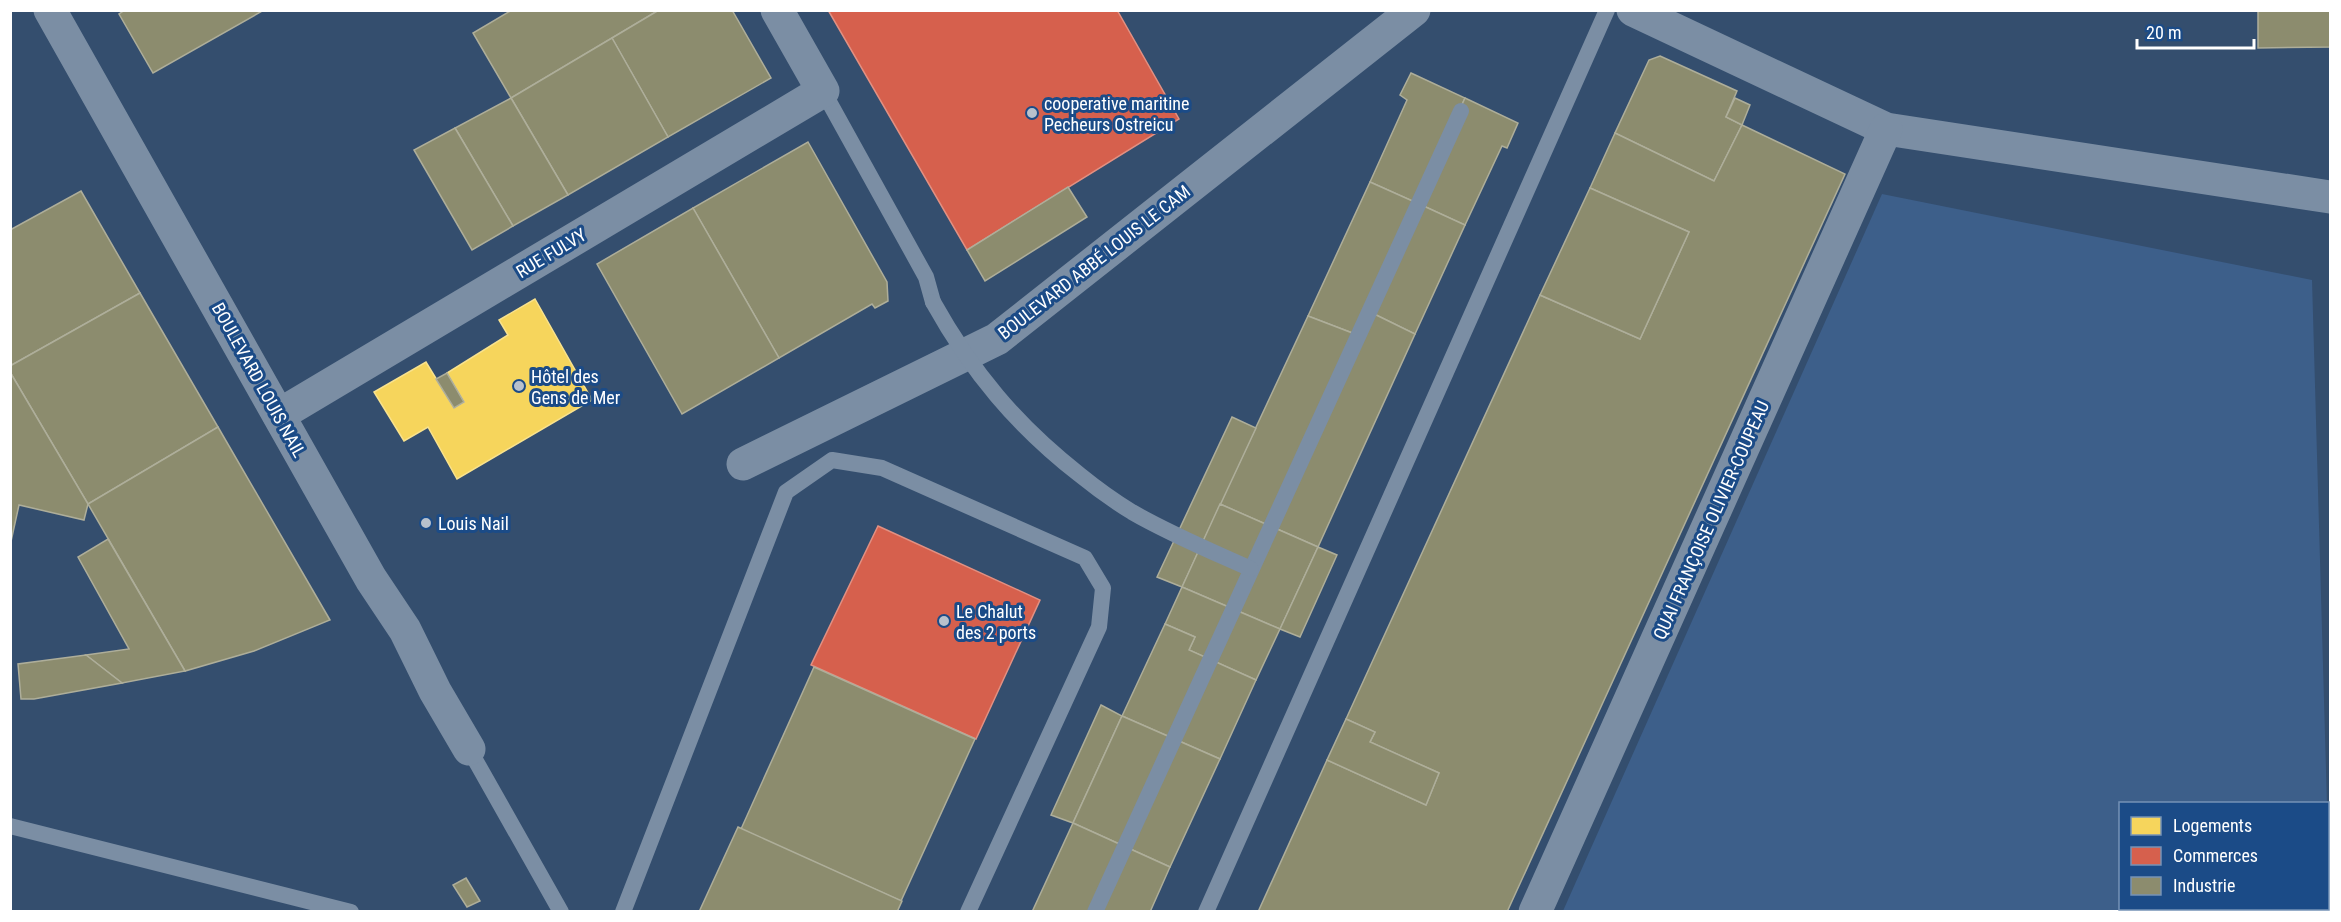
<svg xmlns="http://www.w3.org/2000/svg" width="2341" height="922" viewBox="0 0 2341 922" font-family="'Roboto Condensed',sans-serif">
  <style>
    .water { fill: #3d5f8a; fill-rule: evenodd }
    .homes { fill: #f6d55c; stroke: #f9e28d; stroke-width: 1.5 }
    .shops { fill: #d6604d; stroke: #e29082; stroke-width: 1.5 }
    .industry { fill: #8c8c6e; stroke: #aeae9a; stroke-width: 1.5 }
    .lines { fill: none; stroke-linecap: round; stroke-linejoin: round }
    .lane { stroke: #7b8ea4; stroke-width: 16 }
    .street { stroke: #7b8ea4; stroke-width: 33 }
    .lane-bridge { stroke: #7b8ea4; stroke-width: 16 }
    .poi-dot { fill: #b8c1cc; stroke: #1b4b87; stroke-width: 2 }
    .labels { text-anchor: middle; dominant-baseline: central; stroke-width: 6; stroke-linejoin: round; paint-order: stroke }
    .poi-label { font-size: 18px; fill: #fff; stroke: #1b4b87; text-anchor: start }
    .street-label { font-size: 18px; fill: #fff; stroke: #1b4b87 }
  </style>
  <rect width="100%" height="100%" fill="#344e6e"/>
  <path class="water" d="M1882 194 2312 280 2330 911H1563ZM2120 804H2328V908H2120Z"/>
  <path class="homes" d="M535 299 592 400 457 479 428 427 404 441 374 392 426 362 454 408 464 402 447 373 508 335 499 320Z"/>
  <g class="shops">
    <path d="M828 10H1117L1179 119 967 250Z"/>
    <path d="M878 526 1040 600 976 739 811 665Z"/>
  </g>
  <g class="industry">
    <path d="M125 10H264L153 73 119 14Z"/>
    <path d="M512 10H659L511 98 473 33Z"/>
    <path d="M659 10H732L771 78 668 137 612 38Z"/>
    <path d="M2258 10H2330V47L2258 48Z"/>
    <path d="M612 38 668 137 568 195 511 98Z"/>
    <path d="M1660 56 1737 91 1726 117 1742 125 1714 181 1615 133 1649 60Z"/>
    <path d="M1411 73 1465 98 1417 203 1370 182 1407 100 1400 95Z"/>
    <path d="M511 98 568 195 513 226 455 128Z"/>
    <path d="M1465 98 1518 123 1507 148 1502 146 1465 225 1417 203Z"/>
    <path d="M1735 98 1750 105 1742 125 1726 117Z"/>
    <path d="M1742 125 1845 174 1507 912H1258L1327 760 1426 805 1439 773 1370 742 1375 732 1346 719 1540 295 1640 339 1689 232 1590 188 1615 133 1714 181Z"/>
    <path d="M455 128 513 226 472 250 414 150Z"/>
    <path d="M808 142 887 282 888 301 875 308 872 304 779 358 693 208Z"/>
    <path d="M1370 182 1417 203 1355 334 1308 316Z"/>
    <path d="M1068 187 1087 217 985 281 967 250Z"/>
    <path d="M1590 188 1689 232 1640 339 1540 295Z"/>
    <path d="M81 191 140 293 10 366V230Z"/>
    <path d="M1417 203 1465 225 1415 334 1368 311Z"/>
    <path d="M693 208 779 358 682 414 597 264Z"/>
    <path d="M140 293 218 427 88 504 10 372V366Z"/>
    <path d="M1368 311 1415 334 1318 547 1220 504 1308 316 1355 334Z"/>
    <path d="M10 372 88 504 84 520 19 505 10 546Z"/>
    <path d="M447 373 464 402 454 408 436 379Z"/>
    <path d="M1232 417 1256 428 1182 587 1157 577Z"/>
    <path d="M218 427 330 620 254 651 185 671 88 504Z"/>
    <path d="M1220 504 1318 547 1280 629 1182 587Z"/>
    <path d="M108 539 185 671 122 683 86 655 129 649 78 557Z"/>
    <path d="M1318 547 1337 555 1300 637 1280 629Z"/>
    <path d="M1182 587 1280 629 1256 680 1189 650 1195 637 1165 624Z"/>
    <path d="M1165 624 1195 637 1189 650 1256 680 1220 759 1122 716Z"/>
    <path d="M86 655 122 683 34 699H21L18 664Z"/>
    <path d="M814 667 975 739 901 901 741 829Z"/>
    <path d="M1101 705 1122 716 1073 823 1051 815Z"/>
    <path d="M1122 716 1220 759 1170 867 1073 823Z"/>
    <path d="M1346 719 1375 732 1370 742 1439 773 1426 805 1327 760Z"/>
    <path d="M1073 823 1170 867 1150 912H1032Z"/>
    <path d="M738 827 902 901 897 912H699Z"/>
    <path d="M466 878 480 901 467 907 453 885Z"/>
  </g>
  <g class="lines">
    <g class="lane">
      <path d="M823 91 926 277 933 302"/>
      <path d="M469 749 561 912"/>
      <path d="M10 826 351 912"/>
      <path d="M623 912 786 492 832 460 882 468 1085 558 1103 588 1099 627 968 912"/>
      <path d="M1095 912 1461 111"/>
      <path d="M1206 912 1607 10"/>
    </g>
    <g class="street">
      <path d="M50 10 371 579 405 630 435 691 469 749"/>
      <path d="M1633 10 1886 129 2330 197"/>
      <path d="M279 415 823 91 777 10"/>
      <path d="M743 464 997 339 1414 10"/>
      <path d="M1535 912 1886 129"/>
    </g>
    <path class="lane-bridge" d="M933 302C972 372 1016 425 1080 475 1096 488 1114 501 1132 512 1170 534 1211 551 1251 569"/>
  </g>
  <g class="poi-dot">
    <circle cx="1032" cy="113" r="6"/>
    <circle cx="519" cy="386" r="6"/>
    <circle cx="426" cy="523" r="6"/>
    <circle cx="944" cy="621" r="6"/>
  </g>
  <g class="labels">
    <g class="poi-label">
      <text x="1044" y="103">cooperative maritine<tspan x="1044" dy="21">Pecheurs Ostreicu</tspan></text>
      <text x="531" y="376">Hôtel des<tspan x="531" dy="21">Gens de Mer</tspan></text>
      <text x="438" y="523">Louis Nail</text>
      <text x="956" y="611">Le Chalut<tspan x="956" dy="21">des 2 ports</tspan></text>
    </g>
    <g class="street-label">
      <text transform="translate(551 253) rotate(-31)">RUE FULVY</text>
      <text transform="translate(1094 262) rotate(-38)">BOULEVARD ABBÉ LOUIS LE CAM</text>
      <text transform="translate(259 380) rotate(61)">BOULEVARD LOUIS NAIL</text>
      <text transform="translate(1711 520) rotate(-66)">QUAI FRANÇOISE OLIVIER-COUPEAU</text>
    </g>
  </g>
  <rect width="2341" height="922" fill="none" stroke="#ffffff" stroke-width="24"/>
  <rect x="2119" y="802" width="210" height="108" fill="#1b4b87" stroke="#7693b7" stroke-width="1.5"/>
  <rect x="2131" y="817" width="30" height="18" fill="#f6d55c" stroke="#7693b7" stroke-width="1.5"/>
  <text x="2173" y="832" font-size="18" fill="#ffffff">Logements</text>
  <rect x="2131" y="847" width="30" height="18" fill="#d6604d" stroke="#7693b7" stroke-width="1.5"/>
  <text x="2173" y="862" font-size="18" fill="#ffffff">Commerces</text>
  <rect x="2131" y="877" width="30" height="18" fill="#8c8c6e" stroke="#7693b7" stroke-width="1.5"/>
  <text x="2173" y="892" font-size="18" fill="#ffffff">Industrie</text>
  <path d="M2137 39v9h117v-9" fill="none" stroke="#ffffff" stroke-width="3"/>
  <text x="2146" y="39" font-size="18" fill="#ffffff" stroke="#1b4b87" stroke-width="4.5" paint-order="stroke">20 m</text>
</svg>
